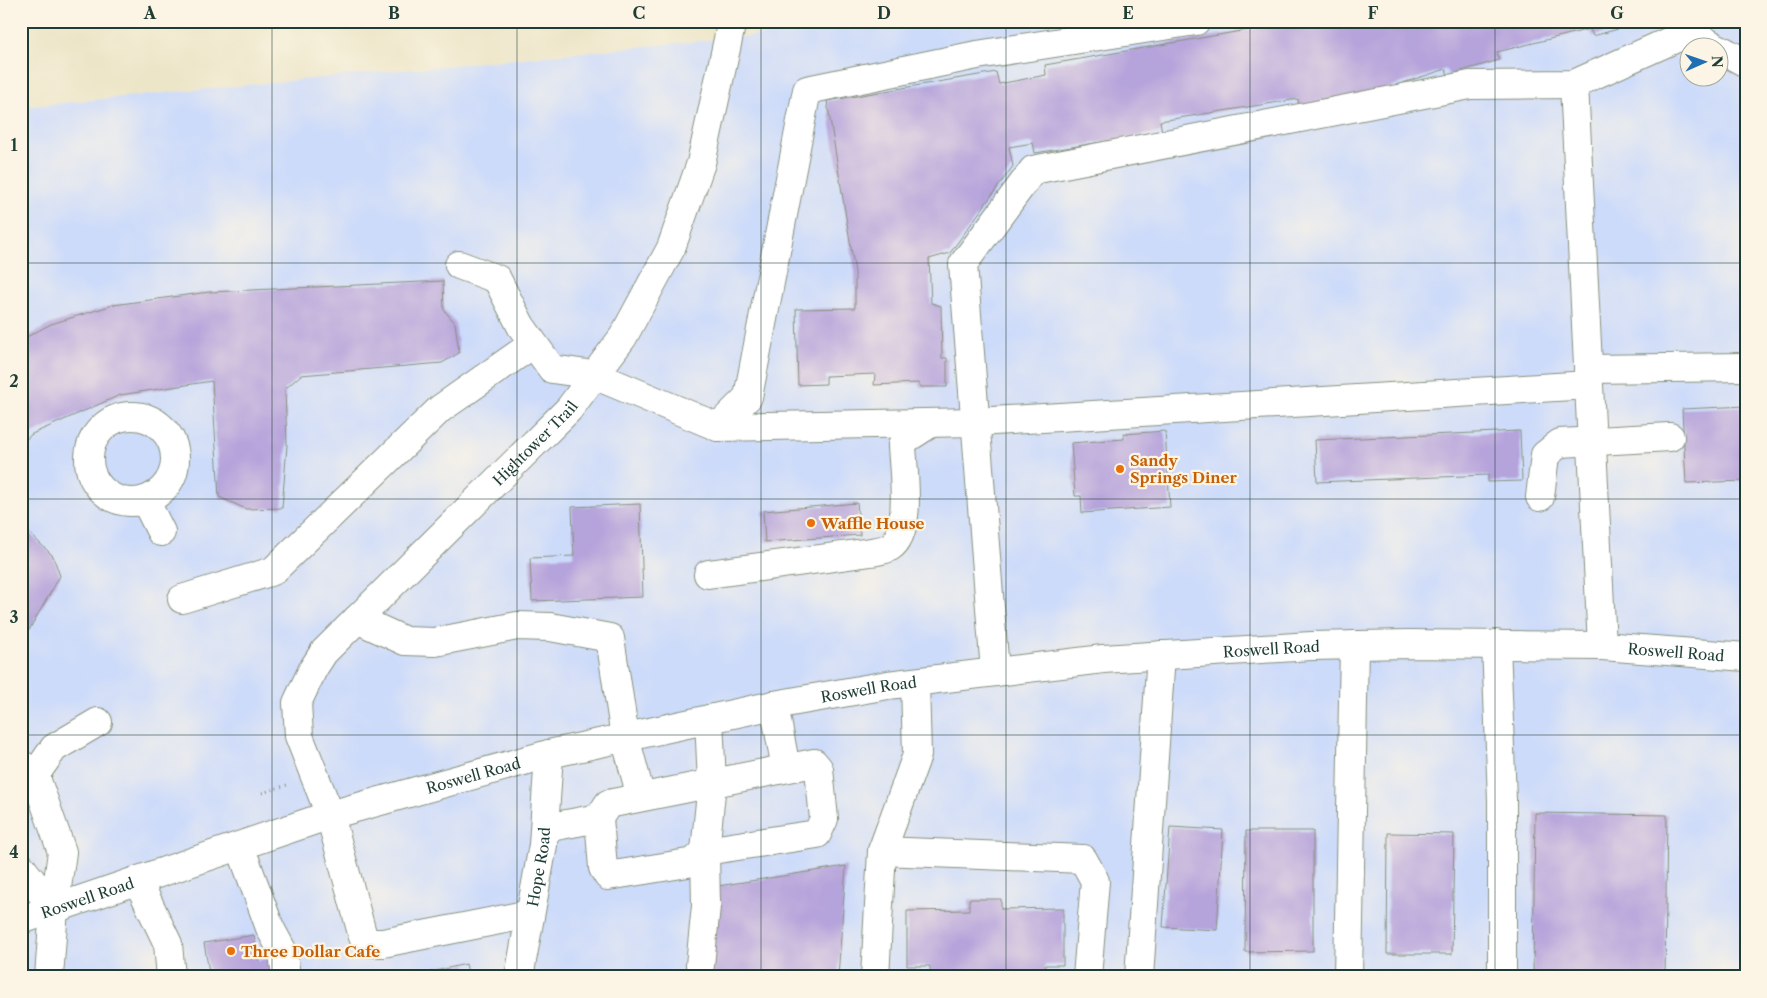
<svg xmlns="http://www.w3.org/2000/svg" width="1767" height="998" viewBox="0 0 1767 998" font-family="'Libre Caslon Text',serif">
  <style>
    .built { fill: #cddbfa; fill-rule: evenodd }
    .building { fill: #b5a3db }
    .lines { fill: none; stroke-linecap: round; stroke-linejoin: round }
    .minor-casing { stroke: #86917e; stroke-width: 30 }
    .major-casing { stroke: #86917e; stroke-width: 30 }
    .path { stroke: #86917e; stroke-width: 3; stroke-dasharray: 1 4; stroke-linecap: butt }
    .minor { stroke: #fff; stroke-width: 28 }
    .major { stroke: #fff; stroke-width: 28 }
    .grid { fill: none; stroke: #1f3d34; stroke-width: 1; stroke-opacity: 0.55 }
    .food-dot { fill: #e8710a; stroke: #fcf5e5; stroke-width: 2 }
    .labels { text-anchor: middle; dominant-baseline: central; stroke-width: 4.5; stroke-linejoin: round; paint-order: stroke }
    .street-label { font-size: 15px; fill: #1f3d34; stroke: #fcf5e5 }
    .food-label { font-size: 15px; font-weight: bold; fill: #c56008; stroke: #fcf5e5; text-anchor: start }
    .neatline { fill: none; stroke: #1f3d34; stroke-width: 2 }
    .grid-label { font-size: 16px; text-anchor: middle; font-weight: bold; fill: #1f3d34 }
  </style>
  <rect width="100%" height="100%" fill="#fcf5e5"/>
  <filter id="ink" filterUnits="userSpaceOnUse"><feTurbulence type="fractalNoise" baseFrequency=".02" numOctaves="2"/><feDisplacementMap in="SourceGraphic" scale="10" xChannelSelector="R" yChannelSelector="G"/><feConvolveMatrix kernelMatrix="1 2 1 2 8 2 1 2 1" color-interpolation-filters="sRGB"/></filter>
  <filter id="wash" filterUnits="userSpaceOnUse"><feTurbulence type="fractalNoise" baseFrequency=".0096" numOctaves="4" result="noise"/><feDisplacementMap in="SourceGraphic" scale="20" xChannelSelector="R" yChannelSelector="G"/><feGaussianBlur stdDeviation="1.12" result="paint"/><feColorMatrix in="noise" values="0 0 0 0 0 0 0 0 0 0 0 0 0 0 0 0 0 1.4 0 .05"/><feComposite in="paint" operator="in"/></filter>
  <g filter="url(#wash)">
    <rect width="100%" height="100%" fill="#ece5c7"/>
    <path class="built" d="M882 21H1746V977H21V107L841 27ZM1690 48H1720V78H1690Z"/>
    <g id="blocks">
      <g class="building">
        <path d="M283 21H316V23L284 24Z"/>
        <path d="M1299 21 1643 22 1593 36 1590 29 1497 52 1499 60 1448 75 1446 69 1352 99 1299 108 1298 99 1160 121 1162 132 1035 153 1033 143 1009 147 1013 166 950 253 929 259 931 303 941 306 942 358H947V387H920L918 383 874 385 875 374 826 376V384L798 385 796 309 855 308V272L827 101 996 72 999 84 1046 75 1045 65Z"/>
        <path d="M1732 21H1746V29Z"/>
        <path d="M443 281 444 310 455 323 459 353 442 363 301 375 285 389 287 445 282 508 246 509 219 497 212 381 120 395 32 434 21 444V340L51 324 113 305 209 292Z"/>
        <path d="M1746 406V481L1686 483 1682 409Z"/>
        <path d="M1165 431 1170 507 1082 513 1081 496H1075L1071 443 1124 439V434Z"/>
        <path d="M1520 431 1522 481 1488 482V475L1317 482 1315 440Z"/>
        <path d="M857 503 860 535 765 542 763 511Z"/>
        <path d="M640 504 643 597 532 601 530 558 574 556 572 507Z"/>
        <path d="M21 525 53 556 60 576 29 630 21 625Z"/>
        <path d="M1535 813 1667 815 1665 977H1533Z"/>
        <path d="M1170 827 1223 830 1217 930 1163 927Z"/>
        <path d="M1246 831H1313V951L1245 952Z"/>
        <path d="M1388 833 1454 834 1452 954H1387Z"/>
        <path d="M846 866 838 977H711L718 886Z"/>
        <path d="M969 899H1001V909L1063 908V965H1045V977H930V966H907V911L969 910Z"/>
        <path d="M254 935 258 960 270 958 273 977H210L204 943Z"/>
        <path d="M466 964 469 977H413V976Z"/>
      </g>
    </g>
  </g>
  <g filter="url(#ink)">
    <use href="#blocks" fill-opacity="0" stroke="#86917e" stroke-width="1"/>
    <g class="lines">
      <g class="minor-casing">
        <g id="minor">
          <path d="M1720 49 1746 63"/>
          <path d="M1574 84 1602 646"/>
          <path d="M459 265 497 279 521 326 552 369 594 375 718 427 976 422 1589 385"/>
          <path d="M1588 369 1746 367"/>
          <circle cx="132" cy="459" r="43"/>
          <path d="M718 427 748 397 807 90 977 55 1196 21"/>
          <path d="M1540 497 1545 455 1560 443 1670 437"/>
          <path d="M145 500 161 532"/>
          <path d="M708 574 871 552C876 551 886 550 890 547 913 532 903 470 902 445L906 439 931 423"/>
          <path d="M182 599 273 571 440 409 533 344"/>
          <path d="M357 619 405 641 435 642 517 626 550 627 610 638 625 737 641 797"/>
          <path d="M1496 644 1502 800V977"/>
          <path d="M995 672 963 264 1033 170 1470 85 1574 84 1690 32 1717 48"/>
          <path d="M774 705 786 768"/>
          <path d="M21 764 35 775 62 852 54 909 49 977"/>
          <path d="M35 775 54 748 98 722"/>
          <path d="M545 828 599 818 603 868 608 876 694 862 705 851 817 834 824 819 819 769 814 763 608 804 599 818"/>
          <path d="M240 846 270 928 283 952 286 977"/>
          <path d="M882 851 1083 859 1095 881 1087 977"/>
          <path d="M21 867 54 909"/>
          <path d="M138 881 168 944 171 977"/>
          <path id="s1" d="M530 914 383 943H371L363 937 330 815 299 736 297 703 313 669 324 652 569 409 623 337 671 248 701 163 732 21"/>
          <path d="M700 965 706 906 705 851 712 783 709 719"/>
          <path id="s2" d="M519 977 543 845 549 754"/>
          <path d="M875 977 882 851 917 755 915 682"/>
          <path d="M1139 977 1161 655"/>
          <path d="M1348 977 1354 645"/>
        </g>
      </g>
      <g class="major-casing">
        <g id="major">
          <path id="s3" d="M21 920 330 815 549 754 774 705 888 685 1103 659 1311 646 1408 644 1602 646 1746 657"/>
        </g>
      </g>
      <path class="path" d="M262 793 290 784"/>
      <use href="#minor" class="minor"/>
      <use href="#major" class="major"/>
    </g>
  </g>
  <path class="grid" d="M272 21V977M517 21V977M761 21V977M1006 21V977M1250 21V977M1495 21V977M21 263H1746M21 499H1746M21 735H1746"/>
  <g class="food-dot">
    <circle cx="1120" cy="469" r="5"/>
    <circle cx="811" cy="523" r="5"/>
    <circle cx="231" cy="951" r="5"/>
  </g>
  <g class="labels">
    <g class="street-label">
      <text stroke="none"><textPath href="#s1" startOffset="771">Hightower Trail</textPath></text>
      <text stroke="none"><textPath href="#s3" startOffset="1285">Roswell Road</textPath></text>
      <text stroke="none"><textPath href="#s3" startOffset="1690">Roswell Road</textPath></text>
      <text stroke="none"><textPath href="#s3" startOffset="880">Roswell Road</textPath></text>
      <text stroke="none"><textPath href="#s3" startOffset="475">Roswell Road</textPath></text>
      <text stroke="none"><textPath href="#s2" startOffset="112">Hope Road</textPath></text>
      <text stroke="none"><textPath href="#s3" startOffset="70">Roswell Road</textPath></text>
    </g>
    <g class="food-label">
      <text x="1130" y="460">Sandy<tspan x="1130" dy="17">Springs Diner</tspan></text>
      <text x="821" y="523">Waffle House</text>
      <text x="241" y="951">Three Dollar Cafe</text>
    </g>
  </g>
  <rect width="1767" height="998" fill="none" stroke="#fcf5e5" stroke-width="55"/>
  <g transform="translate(1704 62) rotate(88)"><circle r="24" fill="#fcf5e5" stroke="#a4ab9e"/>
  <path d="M0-4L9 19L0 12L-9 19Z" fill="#1f6fb2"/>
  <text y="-8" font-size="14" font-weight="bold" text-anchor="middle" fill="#1f3d34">N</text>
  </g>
  <rect x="28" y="28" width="1712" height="942" class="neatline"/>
  <g class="grid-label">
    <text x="150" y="19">A</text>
    <text x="394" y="19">B</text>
    <text x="639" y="19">C</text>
    <text x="884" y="19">D</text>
    <text x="1128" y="19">E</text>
    <text x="1373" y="19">F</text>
    <text x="1617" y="19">G</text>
    <text x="14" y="151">1</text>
    <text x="14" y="387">2</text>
    <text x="14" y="623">3</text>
    <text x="14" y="858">4</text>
  </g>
</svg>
